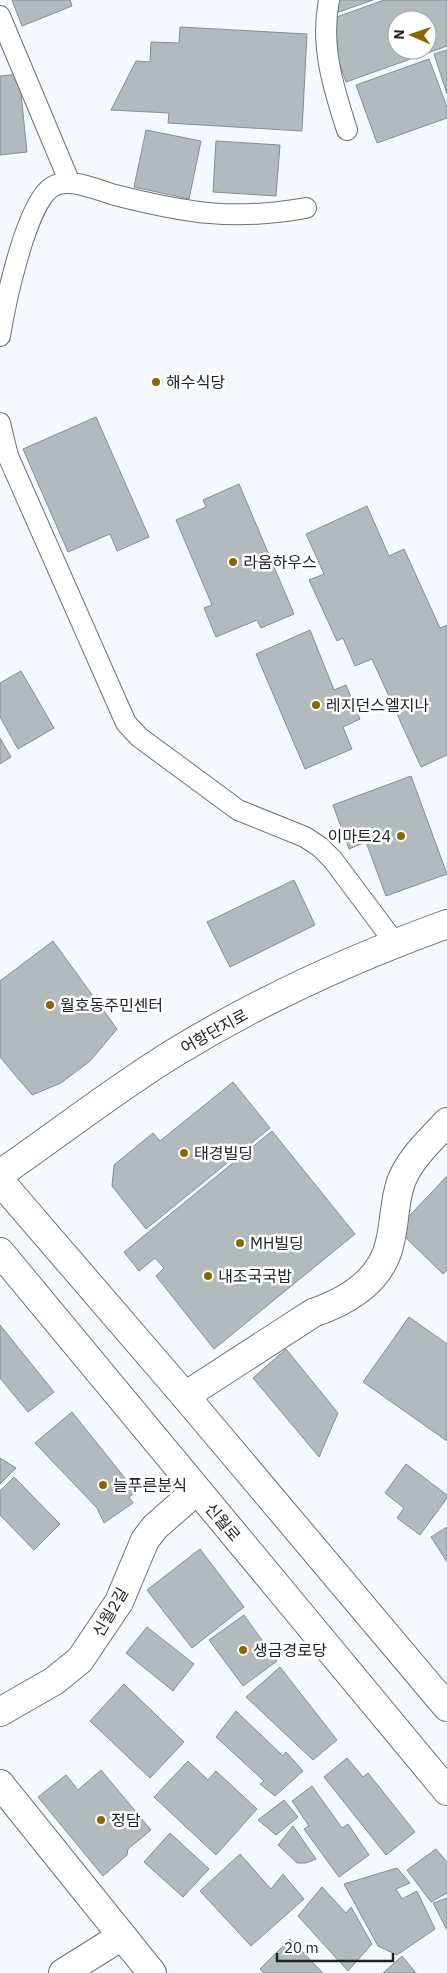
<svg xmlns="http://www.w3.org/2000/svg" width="447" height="1973" viewBox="0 0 447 1973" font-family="'IBM Plex Sans','Noto Sans KR',sans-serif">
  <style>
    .building { fill: #b2babd; stroke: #868e91; fill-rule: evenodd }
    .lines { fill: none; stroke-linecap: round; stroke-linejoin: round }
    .lane-casing { stroke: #6d7177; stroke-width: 22 }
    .street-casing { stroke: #6d7177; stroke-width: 30 }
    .secondary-casing { stroke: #6d7177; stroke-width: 30 }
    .lane { stroke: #fff; stroke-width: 20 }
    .street { stroke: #fff; stroke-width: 28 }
    .secondary { stroke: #fff; stroke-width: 28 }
    .poi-dot { fill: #8a6705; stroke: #fff; stroke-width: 2 }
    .labels { text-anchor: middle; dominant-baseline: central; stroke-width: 5; stroke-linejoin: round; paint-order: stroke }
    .poi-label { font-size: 16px; fill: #212325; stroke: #fff; text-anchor: start }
    .street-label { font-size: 16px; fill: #212325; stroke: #fff }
  </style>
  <rect width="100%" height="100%" fill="#f5f9fe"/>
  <g class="building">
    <path d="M12 0H70L72 6 22 26Z"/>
    <path d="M337 0H373L336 13Z"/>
    <path d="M384 0H447V46L346 82 333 45 334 18ZM397 20H427V50H397Z"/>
    <path d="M180 27 307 34 302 131 168 123 169 113 111 110 136 61 150 62 151 42 179 43Z"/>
    <path d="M447 50V94L434 54Z"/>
    <path d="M429 59 447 107V118L377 143 356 85Z"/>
    <path d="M19 74 27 152 0 155V76Z"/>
    <path d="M146 130 201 141 189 199 134 187Z"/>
    <path d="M216 141 280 145 276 196 213 192Z"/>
    <path d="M96 417 149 537 117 551 110 534 68 552 23 449Z"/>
    <path d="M239 484 294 614 261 628 257 620 216 637 204 608 212 605 176 520 206 507 203 500Z"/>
    <path d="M367 506 389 556 404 549 440 628 447 625V755L421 767 372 659 355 666 343 638 337 641 309 580 324 574 306 534Z"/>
    <path d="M310 630 334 690 346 685 360 719 343 727 352 749 305 769 256 654Z"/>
    <path d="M21 671 54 728 18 749 0 717V683Z"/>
    <path d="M0 738 11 757 0 764Z"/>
    <path d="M411 776 447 874 386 896 366 842 349 849 333 805Z"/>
    <path d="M294 880 315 925 230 967 207 922Z"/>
    <path d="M53 941 117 1029 90 1061 61 1083 32 1095 0 1057V981Z"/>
    <path d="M233 1082 270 1128 146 1229 112 1186 114 1165 153 1133 160 1141Z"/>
    <path d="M272 1131 355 1234 214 1349 156 1276 164 1268 155 1258 139 1271 124 1252Z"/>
    <path d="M447 1176V1270L443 1274 397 1229Z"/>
    <path d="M409 1317 447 1344V1441L363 1382Z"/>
    <path d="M0 1325 54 1392 28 1412 0 1378Z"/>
    <path d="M286 1349 338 1413 319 1457 253 1378Z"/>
    <path d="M72 1412 136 1492 129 1497 133 1503 104 1523 97 1508 35 1443Z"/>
    <path d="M0 1458 16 1468 0 1484Z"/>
    <path d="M406 1464 447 1495V1498L420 1535 397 1518 404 1508 385 1493Z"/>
    <path d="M14 1477 60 1524 34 1550 0 1515V1491Z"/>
    <path d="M447 1527V1562L431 1537Z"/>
    <path d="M200 1549 244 1607 192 1648 147 1590Z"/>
    <path d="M244 1615 277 1661 243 1686 209 1640Z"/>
    <path d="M147 1627 194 1664 173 1691 126 1653Z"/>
    <path d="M280 1667 337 1740 313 1760 246 1697Z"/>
    <path d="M124 1684 184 1742 150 1778 90 1721Z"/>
    <path d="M236 1711 283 1756 286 1752 303 1771 275 1796 260 1784 264 1781 216 1737Z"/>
    <path d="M347 1758 363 1777 368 1773 415 1832 386 1855 324 1777Z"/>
    <path d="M188 1761 208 1780 216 1771 257 1809 216 1855 154 1797Z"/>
    <path d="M101 1770 151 1830 128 1849 127 1855 103 1876 38 1797 66 1775 78 1790Z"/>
    <path d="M312 1786 342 1828 348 1824 369 1855 339 1877 304 1829 309 1826 292 1801Z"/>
    <path d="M284 1800 298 1817 276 1835 258 1820Z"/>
    <path d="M293 1826 316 1859 306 1863H297L278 1845Z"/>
    <path d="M170 1833 209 1869 183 1897 144 1862Z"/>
    <path d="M436 1849 447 1862V1893L431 1902 407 1870Z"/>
    <path d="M240 1854 271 1889 283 1874 304 1899 251 1946 200 1891Z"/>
    <path d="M397 1868 410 1883 396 1889 402 1899 417 1891 435 1929 397 1955 378 1946 344 1884Z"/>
    <path d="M322 1887 346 1913 351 1907 372 1944 348 1971 298 1916Z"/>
    <path d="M447 1898V1930L433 1903Z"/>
    <path d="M290 1939 323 1973H264L260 1969Z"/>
    <path d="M402 1956 416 1973H383Z"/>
  </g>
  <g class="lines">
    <g class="lane-casing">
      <g id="lane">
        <path d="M329 0C320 45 333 87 347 130"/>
        <path d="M0 16 70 183"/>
        <path d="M0 336C5 305 26 203 52 187 68 176 97 190 115 195 186 213 233 221 306 208"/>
        <path d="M0 423 8 456 126 723 139 737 238 810 305 837 320 847 333 860 395 943"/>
      </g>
    </g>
    <g class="street-casing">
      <g id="street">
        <path d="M0 1174C58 1134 114 1090 174 1053 259 1001 353 958 447 924"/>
        <path d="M185 1396 313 1313C348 1301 382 1281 390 1242 395 1222 394 1202 401 1182 410 1158 430 1141 447 1122"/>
        <path d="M0 1712 54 1681 80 1660 119 1602 145 1540 155 1527 196 1491"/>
        <path d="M0 1784 152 1973"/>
        <path d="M63 1973 122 1936"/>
      </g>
    </g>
    <g class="secondary-casing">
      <g id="secondary">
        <path d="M0 1181 185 1396 447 1707"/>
        <path d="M0 1252 447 1791"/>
      </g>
    </g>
    <use href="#lane" class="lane"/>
    <use href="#street" class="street"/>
    <use href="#secondary" class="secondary"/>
  </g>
  <g class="poi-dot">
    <circle cx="156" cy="382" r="5"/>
    <circle cx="233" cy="562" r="5"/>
    <circle cx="316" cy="705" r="5"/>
    <circle cx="401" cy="836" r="5"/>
    <circle cx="50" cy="1005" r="5"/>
    <circle cx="184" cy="1153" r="5"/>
    <circle cx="240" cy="1243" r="5"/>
    <circle cx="208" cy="1276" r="5"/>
    <circle cx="103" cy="1485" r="5"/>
    <circle cx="243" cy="1650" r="5"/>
    <circle cx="101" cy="1820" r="5"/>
  </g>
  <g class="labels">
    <g class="poi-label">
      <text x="166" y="382">해수식당</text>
      <text x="243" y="562">라움하우스</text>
      <text x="326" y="705">레지던스엘지나</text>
      <text x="391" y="836" text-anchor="end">이마트24</text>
      <text x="60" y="1005">월호동주민센터</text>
      <text x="194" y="1153">태경빌딩</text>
      <text x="250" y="1243">MH빌딩</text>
      <text x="218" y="1276">내조국국밥</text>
      <text x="113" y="1485">늘푸른분식</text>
      <text x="253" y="1650">생금경로당</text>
      <text x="111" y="1820">정담</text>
    </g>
    <g class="street-label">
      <text transform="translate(214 1031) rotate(-29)">어항단지로</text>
      <text transform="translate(223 1522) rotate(50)">신월로</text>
      <text transform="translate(110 1612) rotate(-60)">신월2길</text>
    </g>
  </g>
  <g transform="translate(412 35) rotate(272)"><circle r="24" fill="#ffffff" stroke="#a6a7a8"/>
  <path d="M0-4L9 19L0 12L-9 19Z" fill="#8a6705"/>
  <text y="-8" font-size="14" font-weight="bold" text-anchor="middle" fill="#212325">N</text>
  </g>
  <path d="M277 1953v8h116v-8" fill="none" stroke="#212325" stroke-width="2.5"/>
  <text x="284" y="1953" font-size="15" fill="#212325" stroke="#ffffff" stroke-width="4" paint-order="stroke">20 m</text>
</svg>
